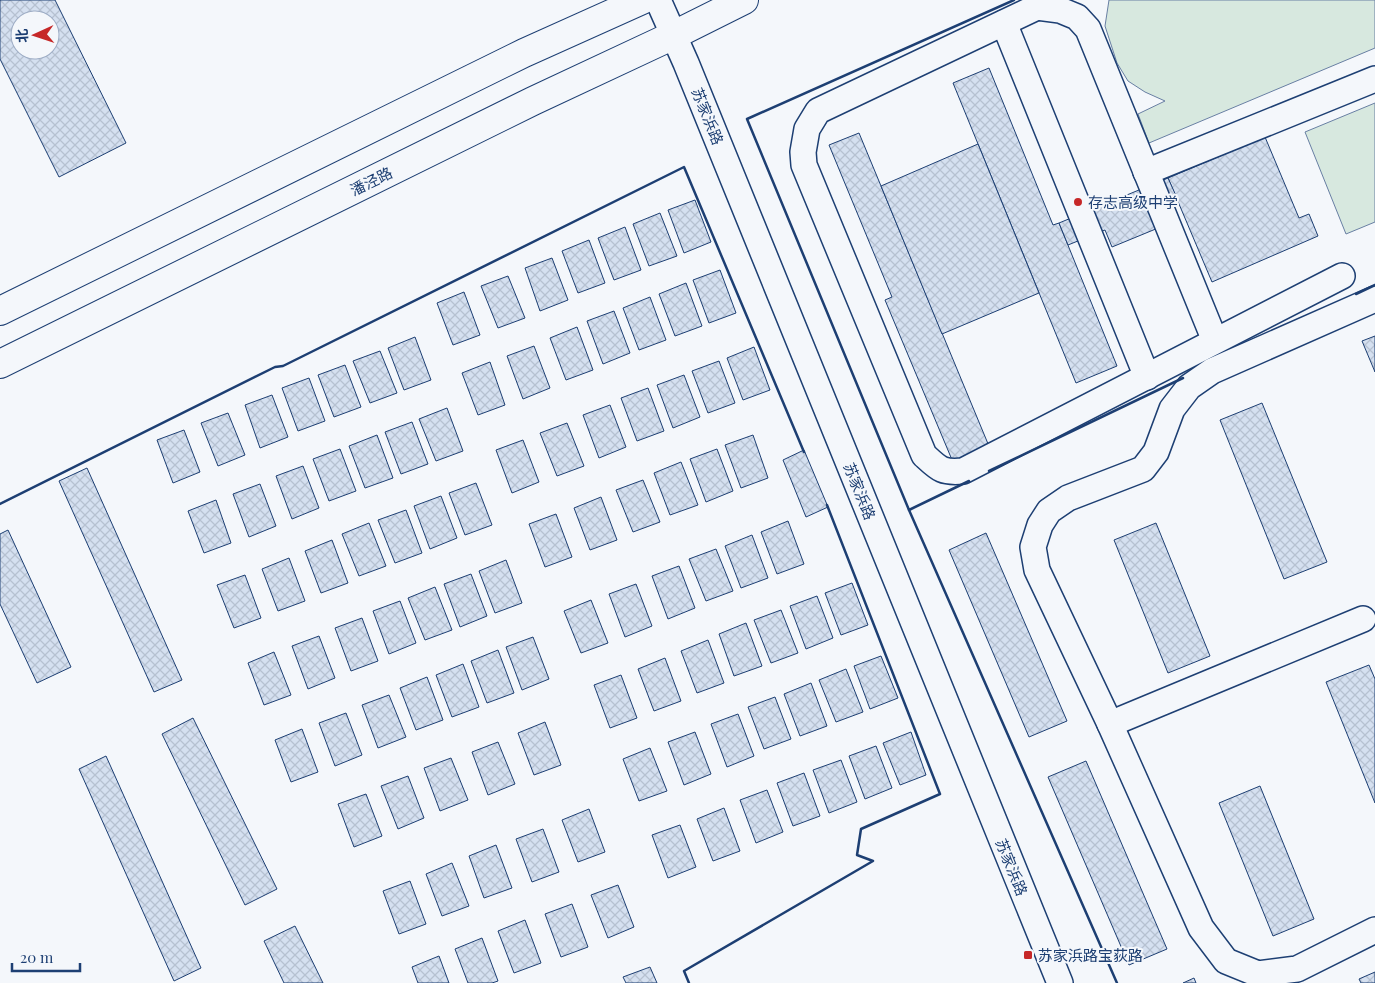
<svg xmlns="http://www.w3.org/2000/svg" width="1375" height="983" viewBox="0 0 1375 983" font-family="'Playfair Display','Noto Sans SC',serif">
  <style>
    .green { fill: #d7e8df; stroke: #687fa3 }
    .building { fill: url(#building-cross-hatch); stroke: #1d3f73; fill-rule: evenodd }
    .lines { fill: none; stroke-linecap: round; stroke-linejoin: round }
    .minor-casing { stroke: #1d3f73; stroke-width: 28 }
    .major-casing { stroke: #1d3f73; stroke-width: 30 }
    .minor { stroke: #f4f7fb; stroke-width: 25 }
    .major { stroke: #f4f7fb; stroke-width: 28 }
    .wall { stroke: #1d3f73; stroke-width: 2.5 }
    .poi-dot { fill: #c62828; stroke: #f4f7fb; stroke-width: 2 }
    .labels { text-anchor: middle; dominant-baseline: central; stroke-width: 4; stroke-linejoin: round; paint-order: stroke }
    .street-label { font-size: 15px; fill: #1d3f73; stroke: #f4f7fb }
    .poi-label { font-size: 15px; fill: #1d3f73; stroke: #f4f7fb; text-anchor: start }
  </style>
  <defs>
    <pattern id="building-cross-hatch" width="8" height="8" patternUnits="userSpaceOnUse" patternTransform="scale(1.25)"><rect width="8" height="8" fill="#d5e0f0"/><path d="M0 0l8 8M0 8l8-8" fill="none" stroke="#b6c1d1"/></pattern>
  </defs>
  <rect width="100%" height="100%" fill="#f4f7fb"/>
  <g class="green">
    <path d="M1109 0H1375V48L1149 143 1138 114 1165 101 1145 92 1128 81 1117 63 1105 26Z"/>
    <path d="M1375 103V222L1346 234 1305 132Z"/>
  </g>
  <g class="building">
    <path d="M0 0H55L126 143 59 177 0 59ZM20 20H50V50H20Z"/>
    <path d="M989 68 1053 225 1059 223 1117 366 1076 383 953 83Z"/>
    <path d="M859 133 991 451 955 467 885 300 892 297 829 145Z"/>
    <path d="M1265 137 1299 218 1309 214 1318 236 1212 282 1168 178Z"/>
    <path d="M978 144 1039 293 942 334 881 186Z"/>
    <path d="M1168 178 1177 198 1155 207 1163 226 1112 247 1105 230 1068 245 1059 223Z"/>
    <path d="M695 200 711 242 684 253 668 210Z"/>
    <path d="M660 213 677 256 649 266 633 224Z"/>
    <path d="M625 227 641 270 614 280 598 238Z"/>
    <path d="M589 240 605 283 578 293 562 251Z"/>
    <path d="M552 258 568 300 540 311 525 268Z"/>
    <path d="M720 270 736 313 709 323 693 280Z"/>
    <path d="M508 276 525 318 498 328 481 286Z"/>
    <path d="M686 283 702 326 675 336 659 294Z"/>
    <path d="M464 292 480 335 453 345 437 303Z"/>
    <path d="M650 297 666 340 639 350 623 308Z"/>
    <path d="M614 311 630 353 603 364 587 321Z"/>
    <path d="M577 327 593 370 566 380 550 338Z"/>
    <path d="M1375 336V372L1362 341Z"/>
    <path d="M415 337 431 380 404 390 388 348Z"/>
    <path d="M534 346 550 388 523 399 507 356Z"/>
    <path d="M754 347 770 390 743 400 727 358Z"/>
    <path d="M380 351 397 393 370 403 353 361Z"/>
    <path d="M719 361 735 403 708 413 692 371Z"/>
    <path d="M490 362 505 405 478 415 462 373Z"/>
    <path d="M345 365 361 407 334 417 318 375Z"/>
    <path d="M684 375 700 417 673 428 657 385Z"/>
    <path d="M309 378 325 421 298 431 282 388Z"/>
    <path d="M648 388 664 431 637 441 621 398Z"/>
    <path d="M272 395 288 437 260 448 245 405Z"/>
    <path d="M1262 403 1327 562 1284 579 1220 420Z"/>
    <path d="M610 405 626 447 599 458 583 415Z"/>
    <path d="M447 408 463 451 436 461 419 419Z"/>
    <path d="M228 413 245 455 218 466 201 423Z"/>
    <path d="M412 422 428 464 401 474 385 432Z"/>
    <path d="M567 423 584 466 557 476 540 433Z"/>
    <path d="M184 430 200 472 173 483 157 440Z"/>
    <path d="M377 435 393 478 365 488 349 446Z"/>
    <path d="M753 435 768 478 741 488 725 445Z"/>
    <path d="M523 440 539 482 512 493 496 450Z"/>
    <path d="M340 449 356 491 329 501 313 459Z"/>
    <path d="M717 449 733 491 706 502 690 459Z"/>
    <path d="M804 450 828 507 806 517 783 460Z"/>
    <path d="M681 462 698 505 670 515 654 473Z"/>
    <path d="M303 466 319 508 292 519 276 476Z"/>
    <path d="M87 468 182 680 154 692 59 481Z"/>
    <path d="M643 480 660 522 633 532 616 490Z"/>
    <path d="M476 483 492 525 465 535 449 493Z"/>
    <path d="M260 484 276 526 249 537 233 494Z"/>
    <path d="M441 496 457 538 430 549 414 506Z"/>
    <path d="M601 497 617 540 590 550 574 508Z"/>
    <path d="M216 500 231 543 204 553 188 511Z"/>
    <path d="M406 510 422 553 395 563 378 520Z"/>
    <path d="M556 514 572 557 545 567 529 524Z"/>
    <path d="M788 521 804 564 777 574 761 532Z"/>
    <path d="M369 523 386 566 359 576 342 534Z"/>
    <path d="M1156 523 1210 656 1168 673 1114 540Z"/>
    <path d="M8 530 71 667 37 683 0 604V534Z"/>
    <path d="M986 533 1067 721 1029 737 949 550Z"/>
    <path d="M752 535 768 578 741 588 725 546Z"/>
    <path d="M332 540 348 583 321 593 305 551Z"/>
    <path d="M716 549 733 591 706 601 689 559Z"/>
    <path d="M289 558 305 601 278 611 262 569Z"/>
    <path d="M506 560 522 603 495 613 479 571Z"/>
    <path d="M679 566 695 608 668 619 652 576Z"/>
    <path d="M471 574 487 616 460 627 444 584Z"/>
    <path d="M245 575 261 618 234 628 217 585Z"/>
    <path d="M852 583 868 625 841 635 825 593Z"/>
    <path d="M636 584 652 626 625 637 609 594Z"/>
    <path d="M435 587 452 630 425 640 408 598Z"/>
    <path d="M817 596 833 638 806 649 790 606Z"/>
    <path d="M591 600 608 643 581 653 564 611Z"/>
    <path d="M400 601 416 643 389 654 373 611Z"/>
    <path d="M781 610 798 653 771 663 754 620Z"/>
    <path d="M362 618 378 661 351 671 335 628Z"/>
    <path d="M746 623 762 666 734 676 719 634Z"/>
    <path d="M319 636 335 678 308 689 292 646Z"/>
    <path d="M533 637 549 679 522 690 506 647Z"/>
    <path d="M708 640 724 683 697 693 681 651Z"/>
    <path d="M498 650 514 693 487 703 471 661Z"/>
    <path d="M274 652 291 695 264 705 248 663Z"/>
    <path d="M881 656 898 698 870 709 854 666Z"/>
    <path d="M665 658 681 701 654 711 638 669Z"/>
    <path d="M463 664 479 707 452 717 436 675Z"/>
    <path d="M1369 665 1375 679V803L1326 682Z"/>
    <path d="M846 669 863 712 836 722 819 680Z"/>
    <path d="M621 675 637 718 610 728 594 685Z"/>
    <path d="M427 677 443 720 416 730 400 688Z"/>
    <path d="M811 683 827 726 800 736 784 694Z"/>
    <path d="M389 695 406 737 378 748 362 705Z"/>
    <path d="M775 697 791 739 764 749 748 707Z"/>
    <path d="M346 713 362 755 335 766 319 723Z"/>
    <path d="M738 714 754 756 727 767 711 724Z"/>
    <path d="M193 718 277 889 245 905 162 734Z"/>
    <path d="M545 722 561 765 534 775 518 733Z"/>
    <path d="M302 729 318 772 291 782 275 740Z"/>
    <path d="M695 732 711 774 684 785 668 742Z"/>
    <path d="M911 732 926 775 900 785 883 743Z"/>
    <path d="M498 742 515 784 488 795 472 752Z"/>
    <path d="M876 746 892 788 865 799 849 756Z"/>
    <path d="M650 748 667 791 639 801 623 759Z"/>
    <path d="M106 756 201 968 174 981 79 769Z"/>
    <path d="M451 758 468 800 440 811 424 768Z"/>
    <path d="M841 760 857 802 829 813 813 770Z"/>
    <path d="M1086 761 1167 949 1129 965 1048 777Z"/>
    <path d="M804 773 820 816 793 826 777 783Z"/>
    <path d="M408 776 424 818 398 829 381 786Z"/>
    <path d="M1260 786 1314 919 1273 936 1219 803Z"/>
    <path d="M767 790 783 832 756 843 740 800Z"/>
    <path d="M366 794 382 836 354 847 338 804Z"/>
    <path d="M724 808 740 851 713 861 697 819Z"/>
    <path d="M589 809 605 852 578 862 562 820Z"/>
    <path d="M680 825 696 867 668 878 652 835Z"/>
    <path d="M543 829 559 872 532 882 516 839Z"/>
    <path d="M496 845 512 888 484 898 469 856Z"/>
    <path d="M452 863 469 906 442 916 426 874Z"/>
    <path d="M410 881 426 924 399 934 383 891Z"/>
    <path d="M618 885 634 927 608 938 591 895Z"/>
    <path d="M572 904 588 947 561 957 545 914Z"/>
    <path d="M525 920 541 963 514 973 498 931Z"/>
    <path d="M295 926 323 983H284L264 941Z"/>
    <path d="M482 938 498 981 492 983H468L455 949Z"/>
    <path d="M439 956 449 983H418L412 967Z"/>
    <path d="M650 967 657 983H626L623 977Z"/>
    <path d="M1375 972V983H1361L1359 979Z"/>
    <path d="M1194 978 1196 983H1183Z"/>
  </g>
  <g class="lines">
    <g class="minor-casing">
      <g id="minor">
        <path d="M658 0 686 63 1060 983"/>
        <path d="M1004 23 1147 377"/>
        <path d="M1146 172 1375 79"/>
        <path d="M1375 299 1212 371 1189 387 1172 409 1156 452 1143 469 1068 498 1049 511 1040 525 1033 547 1037 570 1110 724 1201 928 1226 961 1258 974 1297 969 1375 930"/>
        <path d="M1215 341 1088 29 1077 17 1060 10 1037 7 818 111 807 129 803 152 804 165 924 455C939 469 942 473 963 471L1342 276"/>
        <path d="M1110 724 1363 619"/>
      </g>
    </g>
    <g class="major-casing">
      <g id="major">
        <path d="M0 311 524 53 642 0"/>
        <path d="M0 364 533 101 674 35 744 0"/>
      </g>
    </g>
    <use href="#minor" class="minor"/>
    <use href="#major" class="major"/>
    <g class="wall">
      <path d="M1356 294 1375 285"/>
      <path d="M989 471 1183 378"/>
      <path d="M969 481 909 510 747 119 1014 0"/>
      <path d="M0 504 275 367 283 366 684 167 804 452"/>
      <path d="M909 510 1117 983"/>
      <path d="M689 983 684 971 873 861 857 855 861 829 940 794 827 505"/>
    </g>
  </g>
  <g class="poi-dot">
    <circle cx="1078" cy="202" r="5"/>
    <rect x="1023" y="950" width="10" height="10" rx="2.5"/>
  </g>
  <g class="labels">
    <g class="street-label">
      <text transform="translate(708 116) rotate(68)">苏家浜路</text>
      <text transform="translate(371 181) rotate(-26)">潘泾路</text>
      <text transform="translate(860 491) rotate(68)">苏家浜路</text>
      <text transform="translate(1012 867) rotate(68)">苏家浜路</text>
    </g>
    <g class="poi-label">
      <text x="1088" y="202">存志高级中学</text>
      <text x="1038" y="955">苏家浜路宝荻路</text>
    </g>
  </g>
  <g transform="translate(35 35) rotate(267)"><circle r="24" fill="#f4f7fb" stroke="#9eadc5"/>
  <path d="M0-4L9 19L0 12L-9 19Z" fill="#c62828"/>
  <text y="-8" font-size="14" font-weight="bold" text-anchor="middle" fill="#1d3f73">北</text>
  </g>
  <path d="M12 963v8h68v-8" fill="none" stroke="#1d3f73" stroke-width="2.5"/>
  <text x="20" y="963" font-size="15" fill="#1d3f73" stroke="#f4f7fb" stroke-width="4" paint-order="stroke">20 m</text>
</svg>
